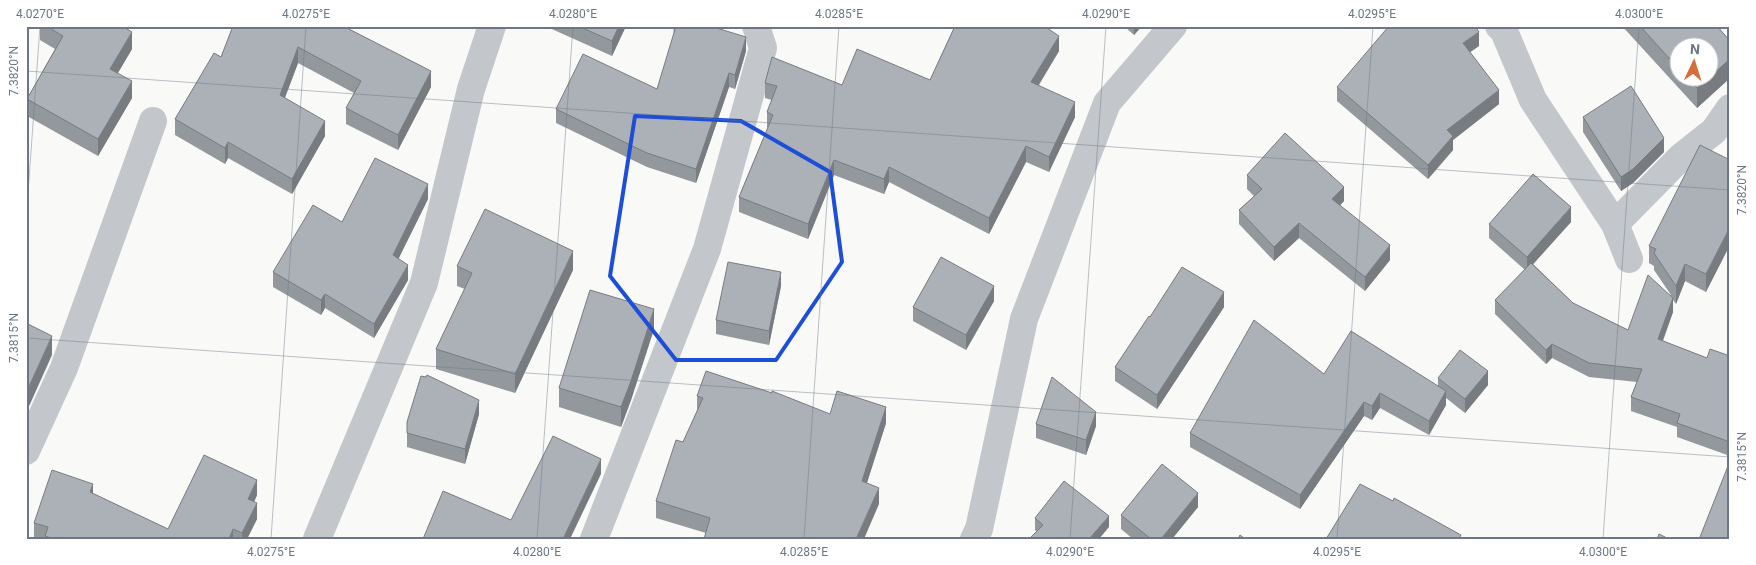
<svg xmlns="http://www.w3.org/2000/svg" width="1756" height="565" viewBox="0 0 1756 565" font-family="Roboto,sans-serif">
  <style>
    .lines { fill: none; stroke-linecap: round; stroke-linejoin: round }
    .minor { stroke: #c3c6ca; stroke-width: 28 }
    .wall { fill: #93989d; fill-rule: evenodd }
    .shaded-wall { fill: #787c80 }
    .building { fill: #abb1b7; stroke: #787c80 }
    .marked { fill: none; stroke: #1d4ed8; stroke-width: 4; stroke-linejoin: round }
    .ticks { fill: none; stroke: #6b7785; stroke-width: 1; stroke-opacity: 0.45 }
    .neatline { fill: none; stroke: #6b7785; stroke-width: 2 }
    .ticks-label { font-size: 12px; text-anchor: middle; fill: #6b7785 }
  </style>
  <rect width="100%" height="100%" fill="#f9f9f7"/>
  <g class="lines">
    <g class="minor">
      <path d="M1499 26 1504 31 1533 100 1615 224 1629 259"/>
      <path d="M1615 224 1681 157 1714 131 1730 108"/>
      <path d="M26 451 64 368 153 121"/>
      <path d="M317 539 424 283 471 89 492 26"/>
      <path d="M594 539 707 249 763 48 756 26"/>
      <path d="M974 539 979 529 1024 319 1107 103 1173 26"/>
    </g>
  </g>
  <g class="wall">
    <path d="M40 26H122L132 49 118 73 132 98 98 156 27 116V99L55 49 40 40Z"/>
    <path d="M233 26H350L348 29 431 87 398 150 346 124V108L354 93 298 63 285 98 325 136 292 194 228 158 225 164 175 135V119L221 57Z"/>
    <path d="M545 26H626L612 56Z"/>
    <path d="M673 26H718L717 28 746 51 735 89 729 87 696 183 647 167 556 123V109L657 89 674 35Z"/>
    <path d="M953 26H1044L1059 51 1039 85 1075 117 1049 172 1026 162 989 234 889 182 884 194 834 175 808 239 739 212V197L768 128 767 127V112L772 100 765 98V83L842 85 930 80 953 30Z"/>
    <path d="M1124 26H1142L1134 35Z"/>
    <path d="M1622 26H1717L1730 41V78L1697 108ZM1678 48 1708 78H1678Z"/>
    <path d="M1479 46 1470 52 1499 104 1453 140V150L1428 179 1337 101V87Z"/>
    <path d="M1583 117 1664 152 1633 183 1621 191 1583 132Z"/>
    <path d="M1730 160 1706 292 1685 281 1676 304 1673 300V312L1663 341 1707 358 1730 356V456L1677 437V427L1631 411V397L1637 382 1589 377 1552 358 1546 364 1495 314V300L1525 270 1489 238V224L1571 222 1533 264 1573 303 1628 330 1671 295 1654 270V266L1649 263V246Z"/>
    <path d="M1247 175 1344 201 1340 205 1390 260 1365 291 1299 238 1274 261 1239 224V210L1254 196 1247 189Z"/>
    <path d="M428 199 398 259 408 280 374 338 325 308 321 315 273 287V272L342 222Z"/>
    <path d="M457 266 573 270 515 393 436 369V349L465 289 457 286Z"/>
    <path d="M781 286 769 345 716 334V320Z"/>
    <path d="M994 301 966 350 913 321V307Z"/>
    <path d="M1224 307 1157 409 1115 381V367L1150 317Z"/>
    <path d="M654 329 631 400 621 427 559 407V388Z"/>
    <path d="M1324 374 1438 386V378L1488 385 1465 413 1446 398V405L1429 435 1380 408 1372 420 1364 416 1300 509 1190 447V433Z"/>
    <path d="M697 396 830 414 886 423 867 483 879 504 706 533 656 518V501L697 411Z"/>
    <path d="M479 414 465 464 407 447V422Z"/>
    <path d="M1036 424 1096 426 1086 455 1036 438Z"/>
    <path d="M93 494 168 529 257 495 254 502 257 519 247 539H34V523Z"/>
    <path d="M1198 507 1172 539H1133L1121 529V515Z"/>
    <path d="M1035 518 1109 527 1036 531 1035 530Z"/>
  </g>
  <g class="shaded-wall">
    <path d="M619 26H626L612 56V41Z"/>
    <path d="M1134 26H1142L1134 35Z"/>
    <path d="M132 32V49L110 86V69Z"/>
    <path d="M1479 32V46L1463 57V43Z"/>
    <path d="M1059 36V51L1031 97V82Z"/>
    <path d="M746 37V51L735 89V75Z"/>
    <path d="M298 47V63L280 110V95Z"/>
    <path d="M1730 59V78L1697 108V88Z"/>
    <path d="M431 71V87L398 150V135Z"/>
    <path d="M729 73V87L696 183V169Z"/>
    <path d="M132 81V98L98 156V139Z"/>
    <path d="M1499 90V104L1453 140V150L1428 179V165L1447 130Z"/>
    <path d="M1075 102V117L1049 172V157Z"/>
    <path d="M325 121V136L292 194V179Z"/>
    <path d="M1664 138V152L1633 183 1621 191V177Z"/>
    <path d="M228 142V158L225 164V148Z"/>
    <path d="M1026 146V162L989 234V218Z"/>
    <path d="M834 160V175L808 239V224Z"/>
    <path d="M889 167V182L884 194V179Z"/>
    <path d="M428 184V199L393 270V255Z"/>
    <path d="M1344 187V201L1332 214V199Z"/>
    <path d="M1571 207V222L1527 271V257Z"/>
    <path d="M1299 223V238L1274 261V247Z"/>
    <path d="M1730 227V245L1706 292V274Z"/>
    <path d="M1390 245V260L1365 291V277Z"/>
    <path d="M573 251V270L515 393V374Z"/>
    <path d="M1685 264V281L1676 304V286Z"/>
    <path d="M408 265V280L374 338V324Z"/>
    <path d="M781 272V286L769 345V331Z"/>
    <path d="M994 286V301L966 350V335Z"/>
    <path d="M1224 292V307L1157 409V395Z"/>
    <path d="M325 294V308L321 315V300Z"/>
    <path d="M1673 298V312L1658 353V339Z"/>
    <path d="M654 309V329L631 400 621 427V407Z"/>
    <path d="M52 336V355L26 413V393Z"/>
    <path d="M1552 344V358L1546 364V350Z"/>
    <path d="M1488 371V385L1465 413V399Z"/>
    <path d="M1446 391V405L1429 435V421Z"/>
    <path d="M1380 393V408L1372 420V406Z"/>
    <path d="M479 400V414L465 464V449Z"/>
    <path d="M1364 402V416L1300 509V495Z"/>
    <path d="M886 407V423L862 498V481Z"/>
    <path d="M1096 412V426L1086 455V440Z"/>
    <path d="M601 459V474L570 539H563Z"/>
    <path d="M257 480V495L248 515V499Z"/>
    <path d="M93 484V500L90 492Z"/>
    <path d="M879 488V504L864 539H856Z"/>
    <path d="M1198 493V507L1172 539H1161Z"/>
    <path d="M257 503V519L247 539H242V533Z"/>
    <path d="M1109 516V527L1099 539H1089Z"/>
    <path d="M233 529V539H229Z"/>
  </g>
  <g class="building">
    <path d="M46 26H122L132 32 110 69 132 81 98 139 27 99 63 36Z"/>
    <path d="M233 26H343L431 71 398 135 346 108 361 81 298 47 280 95 325 121 292 179 228 142 225 148 175 119 214 53 221 57Z"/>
    <path d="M578 26H619L612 41Z"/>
    <path d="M676 26H710L746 37 735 75 729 73 696 169 647 153 556 109 583 54 657 89Z"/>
    <path d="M955 26H1044L1059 36 1031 82 1075 102 1049 157 1026 146 989 218 889 167 884 179 834 160 808 224 739 197 773 115 767 112 777 86 765 83 772 57 842 85 857 49 930 80Z"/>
    <path d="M1389 26H1475L1479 32 1463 43 1499 90 1447 130 1453 136 1428 165 1337 87Z"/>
    <path d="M1640 26H1717L1730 41V59L1697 88 1687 78H1708V48H1678V68Z"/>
    <path d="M1631 86 1664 138 1633 169 1621 177 1583 117Z"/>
    <path d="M1285 133 1344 187 1332 199 1390 245 1365 277 1299 223 1274 247 1239 210 1262 189 1247 175Z"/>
    <path d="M1700 145 1730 160V227L1706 274 1685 264 1676 286 1654 253 1656 249 1649 246Z"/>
    <path d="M375 158 428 184 393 255 408 265 374 324 325 294 321 300 273 272 313 205 342 222Z"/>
    <path d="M1533 174 1571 207 1527 257 1489 224Z"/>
    <path d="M485 209 573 251 515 374 436 349 472 273 457 266Z"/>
    <path d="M941 257 994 286 966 335 913 307Z"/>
    <path d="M728 262 781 272 769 331 716 320Z"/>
    <path d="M1531 263 1573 303 1628 330 1648 275 1673 298 1658 339 1707 358 1710 349 1730 356V442L1677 423 1680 414 1631 397 1642 369 1589 363 1552 344 1546 350 1495 300Z"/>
    <path d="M1182 267 1224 292 1157 395 1115 367 1149 316 1150 317Z"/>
    <path d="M590 290 654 309 631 381 621 407 559 388Z"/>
    <path d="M1254 320 1324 374 1351 331 1446 391 1429 421 1380 393 1372 406 1364 402 1300 495 1190 433Z"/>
    <path d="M26 323 52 336 26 393Z"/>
    <path d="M1460 350 1488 371 1465 399 1438 378Z"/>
    <path d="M706 371 772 393V391L830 414 837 391 886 407 862 481 879 488 856 539H704L710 518 656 501 676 440 683 442 703 398 697 396Z"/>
    <path d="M427 375 479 400 465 449 407 433V422L421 376 426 377Z"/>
    <path d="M1052 377 1096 412 1086 440 1036 424Z"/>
    <path d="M553 436 601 459 563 539H423L443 491 511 520Z"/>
    <path d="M204 455 257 480 248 499 257 503 242 533 233 529 229 539H54L45 536 48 527 34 523 52 470 93 484 90 492 168 529Z"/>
    <path d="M1730 461V539H1706L1700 537Z"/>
    <path d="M1162 464 1198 493 1161 539H1151L1121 515Z"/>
    <path d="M1064 481 1109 516 1089 539H1029L1043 525 1035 518Z"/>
    <path d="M1360 484 1393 501 1394 498 1461 535 1459 539H1326Z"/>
    <path d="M1659 534 1669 539H1657Z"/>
    <path d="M1240 535 1245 539H1238Z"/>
  </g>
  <path class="marked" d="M635 116 741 121 830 172 842 262 776 360H676L610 276Z"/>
  <path class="ticks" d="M26 71 1730 190M26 221 40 26M26 338 1730 457M271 539 306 26M537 539 573 26M804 539 839 26M1070 539 1106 26M1337 539 1373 26M1603 539 1639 26"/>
  <rect width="1756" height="565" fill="none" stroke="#ffffff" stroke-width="55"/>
  <g transform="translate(1694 62) rotate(4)"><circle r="24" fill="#ffffff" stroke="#c4c9ce"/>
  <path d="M0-4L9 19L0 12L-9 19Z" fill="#d36f3d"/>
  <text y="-8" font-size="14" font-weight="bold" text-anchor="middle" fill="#6b7785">N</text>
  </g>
  <rect x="28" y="28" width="1700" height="510" class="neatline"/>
  <g class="ticks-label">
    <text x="40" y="18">4.0270°E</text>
    <text x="306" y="18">4.0275°E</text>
    <text x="573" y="18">4.0280°E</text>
    <text x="839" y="18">4.0285°E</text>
    <text x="1106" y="18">4.0290°E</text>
    <text x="1372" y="18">4.0295°E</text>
    <text x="1639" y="18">4.0300°E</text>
    <text transform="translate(14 71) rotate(-90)" y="4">7.3820°N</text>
    <text transform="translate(1742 190) rotate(-90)" y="4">7.3820°N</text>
    <text transform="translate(14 338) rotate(-90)" y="4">7.3815°N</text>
    <text transform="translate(1742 457) rotate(-90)" y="4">7.3815°N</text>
    <text x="271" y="556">4.0275°E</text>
    <text x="537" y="556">4.0280°E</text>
    <text x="804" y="556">4.0285°E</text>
    <text x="1070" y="556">4.0290°E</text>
    <text x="1337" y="556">4.0295°E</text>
    <text x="1603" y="556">4.0300°E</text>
  </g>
</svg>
